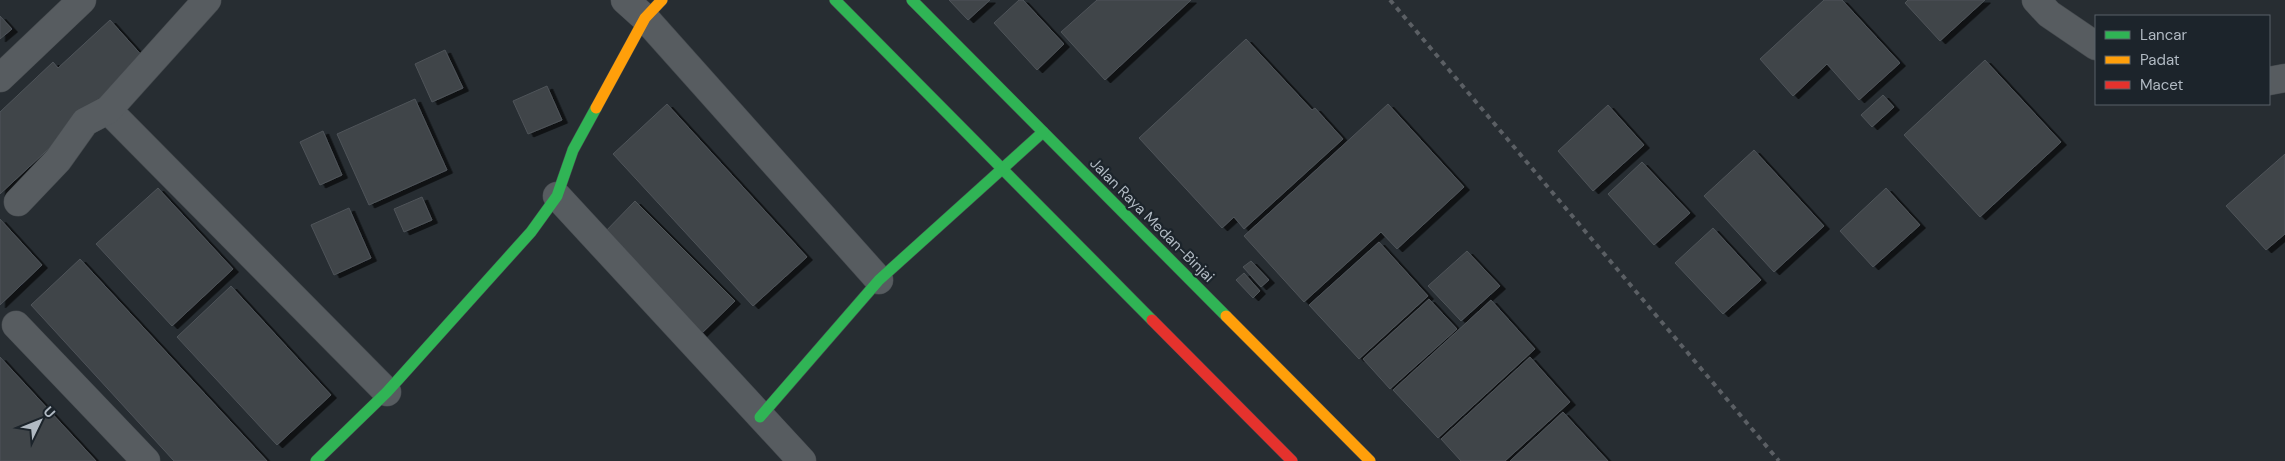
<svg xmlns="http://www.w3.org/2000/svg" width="2285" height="461" viewBox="0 0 2285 461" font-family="'DM Sans',sans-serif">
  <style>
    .building { fill: #40454a; stroke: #4f5459; filter: url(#shadow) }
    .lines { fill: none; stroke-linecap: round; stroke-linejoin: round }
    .street-casing { stroke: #44494d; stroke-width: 29 }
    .fast-casing { stroke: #44494d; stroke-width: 12 }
    .slow-casing { stroke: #44494d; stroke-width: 12 }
    .jam-casing { stroke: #44494d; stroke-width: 12 }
    .street { stroke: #575c60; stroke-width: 28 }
    .fast { stroke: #30b455; stroke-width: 11 }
    .slow { stroke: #ff9f0a; stroke-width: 11 }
    .jam { stroke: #e5322d; stroke-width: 11 }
    .rail { stroke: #5b5f64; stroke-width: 4; stroke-dasharray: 5 5; stroke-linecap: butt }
    .labels { text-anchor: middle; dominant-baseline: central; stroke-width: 4.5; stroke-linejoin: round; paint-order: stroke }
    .street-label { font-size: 15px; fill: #b1bac3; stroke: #1c242b }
  </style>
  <defs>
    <filter id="shadow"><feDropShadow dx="5.5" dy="3" stdDeviation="0" flood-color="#0009"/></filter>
  </defs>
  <rect width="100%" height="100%" fill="#272d32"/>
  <g class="building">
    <path d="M949 0H990L968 20Z"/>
    <path d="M1019 0H1023L1064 44 1037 70 994 23Z"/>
    <path d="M1097 0H1191L1105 80 1061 32Z"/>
    <path d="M1824 0H1842L1900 63 1859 100 1827 64 1793 96 1760 59Z"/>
    <path d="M1908 0H1985L1940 41 1905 3Z"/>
    <path d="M0 16 12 29 0 39Z"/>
    <path d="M110 20 145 59 0 194V112L53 62 58 68Z"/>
    <path d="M1246 39 1312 110 1315 108 1343 139 1244 229 1234 217 1222 228 1139 138Z"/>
    <path d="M445 50 463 88 432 102 415 64Z"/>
    <path d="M1985 60 2061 142 1980 217 1904 135Z"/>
    <path d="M547 86 562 120 528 134 513 101Z"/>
    <path d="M1883 95 1894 107 1872 127 1861 115Z"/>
    <path d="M415 99 447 170 369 205 337 134Z"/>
    <path d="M667 104 807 257 753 306 613 154Z"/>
    <path d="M1388 104 1464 187 1397 249 1381 232 1304 302 1244 236Z"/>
    <path d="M1608 105 1644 145 1593 191 1558 151Z"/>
    <path d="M323 131 342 175 320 185 300 142Z"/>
    <path d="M1754 150 1824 226 1774 272 1704 196Z"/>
    <path d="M2285 154V234L2266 250 2226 206Z"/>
    <path d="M1642 162 1690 213 1654 245 1608 194Z"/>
    <path d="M158 188 233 269 172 326 96 244Z"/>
    <path d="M1886 188 1920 225 1873 267 1840 231Z"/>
    <path d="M422 197 432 220 404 232 394 209Z"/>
    <path d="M635 201 735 301 701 334 602 235Z"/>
    <path d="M349 208 371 258 334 275 311 225Z"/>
    <path d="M0 219 42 265 0 305Z"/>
    <path d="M1713 228 1761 280 1723 314 1675 263Z"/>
    <path d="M1379 242 1428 296 1359 359 1309 305Z"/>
    <path d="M1467 251 1500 286 1461 321 1428 286Z"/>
    <path d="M80 259 267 461H174L31 305Z"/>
    <path d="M1251 261 1269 280 1261 287 1243 267Z"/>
    <path d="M1244 273 1260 291 1253 298 1236 280Z"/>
    <path d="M231 286 331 395 277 445 177 337Z"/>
    <path d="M1429 299 1457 329 1390 389 1363 359Z"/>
    <path d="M1491 300 1535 349 1438 438 1393 390Z"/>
    <path d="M0 357 96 461H0Z"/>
    <path d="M1530 357 1570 402 1505 461H1461L1441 439Z"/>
    <path d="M1563 412 1608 461H1510Z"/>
  </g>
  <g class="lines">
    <g class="street-casing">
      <g id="street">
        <path d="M625 0 645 18 879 280"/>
        <path d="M2036 0 2049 14 2096 46"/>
        <path d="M0 78 82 0"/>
        <path d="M2269 81 2285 78"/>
        <path d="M108 110 387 392"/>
        <path d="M557 196 802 461"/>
        <path d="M18 202 58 160 85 122 108 110 207 0"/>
        <path d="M16 325 146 461"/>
      </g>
    </g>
    <g class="fast-casing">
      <g id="fast">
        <path d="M835 0 1152 320"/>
        <path d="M912 0 1226 316"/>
        <path d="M760 417 879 280 1043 132"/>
        <path d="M316 461 387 392 531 232 557 196 573 150 596 108"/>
      </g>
    </g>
    <g class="slow-casing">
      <g id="slow">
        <path d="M596 108 645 18 662 0"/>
        <path d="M1226 316 1370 461"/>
      </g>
    </g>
    <g class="jam-casing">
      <path id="jam" d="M1152 320 1292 461"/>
    </g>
    <use href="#street" class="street"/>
    <use href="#fast" class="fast"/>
    <use href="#slow" class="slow"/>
    <use href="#jam" class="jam"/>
    <path class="rail" d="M1390 0 1779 461"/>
  </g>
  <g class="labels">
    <g class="street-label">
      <text transform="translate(1152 220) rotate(45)">Jalan Raya Medan-Binjai</text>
    </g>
  </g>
  <rect x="2095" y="15" width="175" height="90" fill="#1c242b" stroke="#586068"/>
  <rect x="2105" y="31" width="25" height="8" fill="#30b455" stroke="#586068"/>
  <text x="2140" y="40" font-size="15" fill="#b1bac3">Lancar</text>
  <rect x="2105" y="56" width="25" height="8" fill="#ff9f0a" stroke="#586068"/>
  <text x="2140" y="65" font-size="15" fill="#b1bac3">Padat</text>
  <rect x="2105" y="81" width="25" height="8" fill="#e5322d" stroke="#586068"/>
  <text x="2140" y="90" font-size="15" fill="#b1bac3">Macet</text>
  <g transform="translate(40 421) rotate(47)" stroke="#1c242b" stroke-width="4" paint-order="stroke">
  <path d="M0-4L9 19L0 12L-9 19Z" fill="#b1bac3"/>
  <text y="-8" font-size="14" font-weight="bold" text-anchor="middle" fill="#b1bac3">U</text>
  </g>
</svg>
